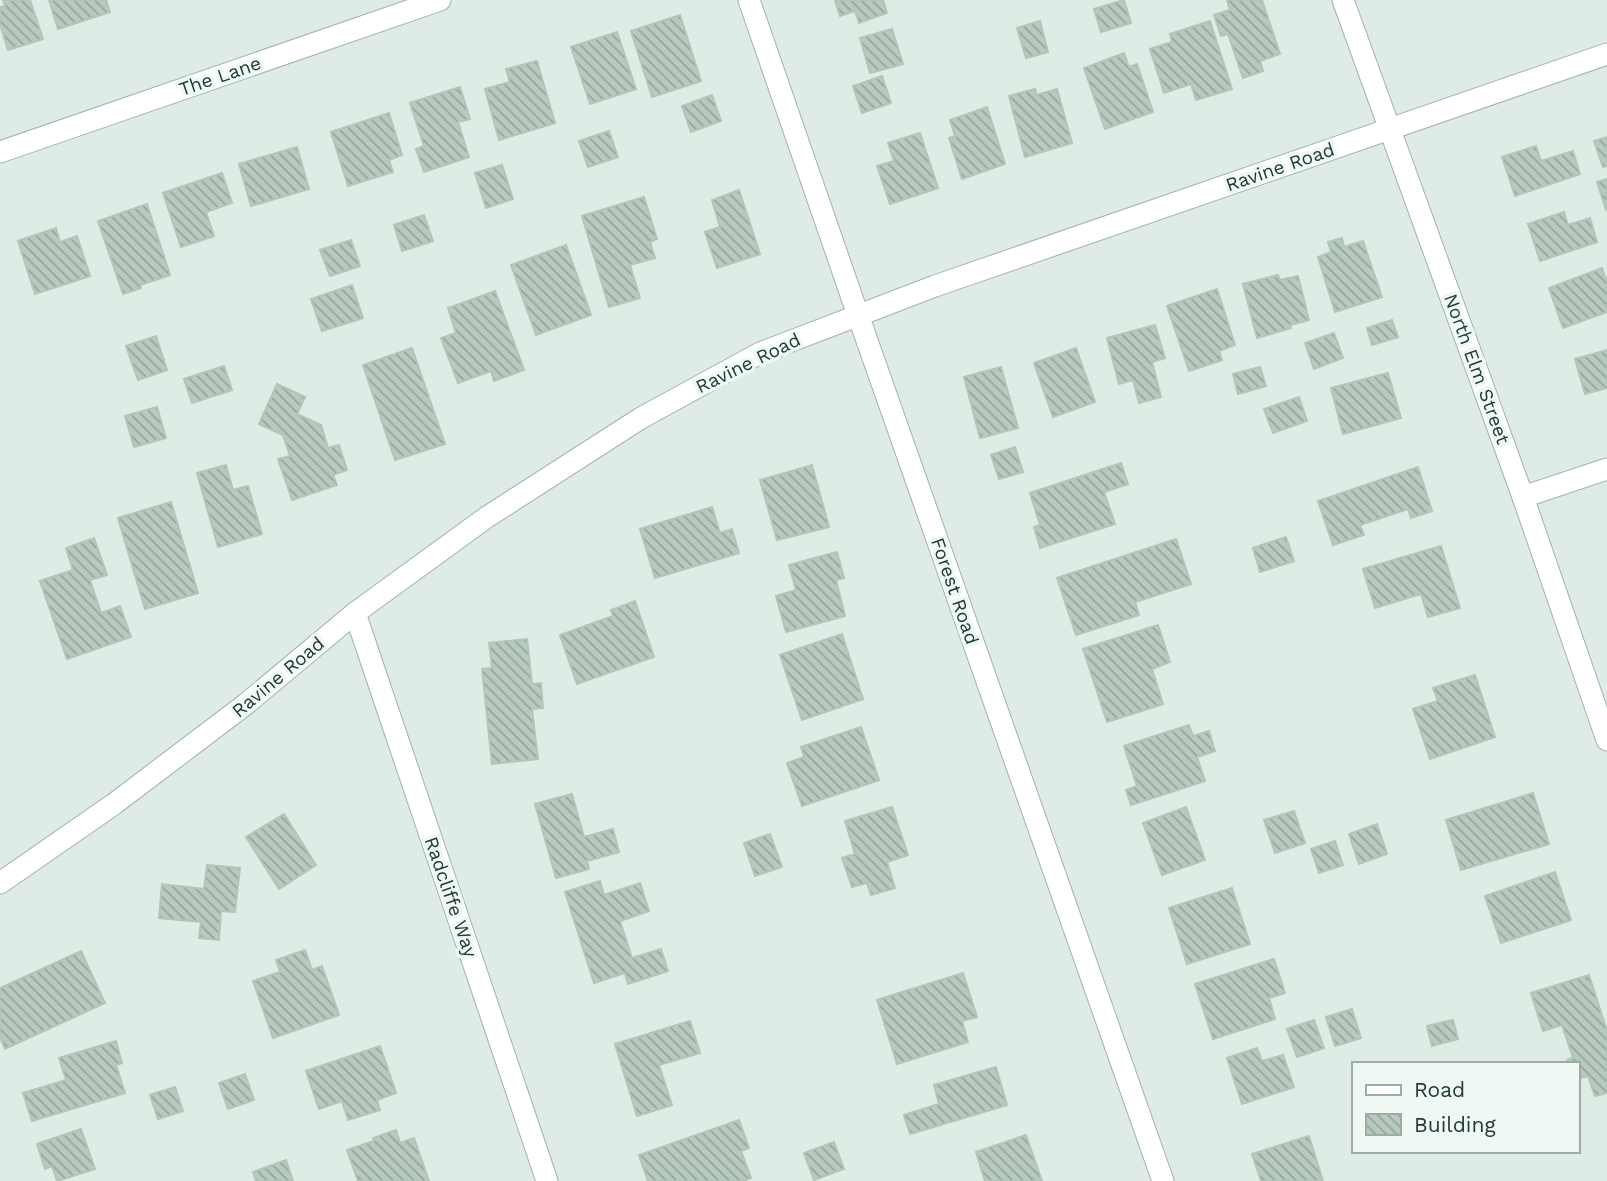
<svg xmlns="http://www.w3.org/2000/svg" width="1607" height="1181" viewBox="0 0 1607 1181" font-family="'Work Sans',sans-serif">
  <style>
    .building { fill: url(#building-back-hatch); stroke: #b2c5bb; stroke-width: 2 }
    .lines { fill: none; stroke-linecap: round; stroke-linejoin: round }
    .minor-casing { stroke: #a2b3ac; stroke-width: 23 }
    .minor { stroke: #fff; stroke-width: 21 }
    .labels { text-anchor: middle; dominant-baseline: central; stroke-width: 7; stroke-linejoin: round; paint-order: stroke }
    .street-label { font-size: 19px; fill: #203c32; stroke: #f0f8f3 }
  </style>
  <defs>
    <pattern id="building-back-hatch" width="6" height="6" patternUnits="userSpaceOnUse" patternTransform="scale(1.75)"><rect width="6" height="6" fill="#b8c9c0"/><path d="M-1 5l2 2M0 0l6 6M5-1l2 2" fill="none" stroke="#95a49d"/></pattern>
  </defs>
  <rect width="100%" height="100%" fill="#dfebe5"/>
  <g class="building">
    <path d="M3 0H30L43 39 8 50 0 24V7L5 6Z"/>
    <path d="M49 0H106L110 12 58 29Z"/>
    <path d="M835 0H883L887 13 859 23 855 11 840 16Z"/>
    <path d="M1124 0 1131 23 1101 32 1094 9Z"/>
    <path d="M1227 0H1262L1280 54 1260 61 1263 71 1243 78 1228 34 1221 36 1214 15 1230 10Z"/>
    <path d="M680 15 701 81 652 97 631 31Z"/>
    <path d="M1040 21 1048 52 1026 58 1017 28Z"/>
    <path d="M1210 21 1232 89 1196 100 1191 84 1164 93 1150 49 1172 42 1170 34Z"/>
    <path d="M892 29 903 64 870 73 860 38Z"/>
    <path d="M617 32 636 89 590 104 571 47Z"/>
    <path d="M1124 53 1129 67 1137 64 1153 112 1105 129 1084 68Z"/>
    <path d="M537 61 555 123 499 140 485 89 510 82 506 69Z"/>
    <path d="M882 76 891 103 862 113 853 86Z"/>
    <path d="M460 87 470 119 458 122 469 157 424 172 416 149 424 146 410 103Z"/>
    <path d="M1035 89 1037 95 1057 89 1072 143 1025 157 1009 96Z"/>
    <path d="M712 95 721 121 691 132 682 106Z"/>
    <path d="M987 107 1005 164 962 179 949 138 955 136 950 120Z"/>
    <path d="M389 113 402 155 389 160 393 172 348 186 331 132Z"/>
    <path d="M609 131 618 157 588 167 579 141Z"/>
    <path d="M920 133 938 188 890 204 877 166 894 161 888 143Z"/>
    <path d="M1607 137V166L1603 167 1594 141Z"/>
    <path d="M1536 146 1541 161 1573 151 1580 174 1515 196 1502 157Z"/>
    <path d="M297 147 309 189 251 206 239 164Z"/>
    <path d="M502 165 513 199 486 208 475 173Z"/>
    <path d="M222 173 232 203 206 212 214 236 181 247 163 193Z"/>
    <path d="M1607 179V209L1606 210 1597 182Z"/>
    <path d="M739 190 760 254 717 268 705 232 720 227 712 200Z"/>
    <path d="M644 197 657 239 650 242 655 258 630 265 640 298 609 307 582 216Z"/>
    <path d="M147 204 170 275 140 285 141 288 123 294 98 221Z"/>
    <path d="M1564 212 1568 225 1590 218 1597 242 1540 261 1528 224Z"/>
    <path d="M424 215 433 241 402 251 394 225Z"/>
    <path d="M56 228 60 242 77 236 90 276 35 294 18 241Z"/>
    <path d="M1342 238 1344 247 1363 241 1382 297 1335 312 1318 257 1331 252 1328 242Z"/>
    <path d="M351 240 360 266 330 276 320 250Z"/>
    <path d="M566 245 591 315 536 335 511 265Z"/>
    <path d="M1602 268 1607 283V312L1563 328 1549 288Z"/>
    <path d="M1278 275 1280 280 1298 276 1309 320 1290 325 1291 328 1257 338 1243 284Z"/>
    <path d="M352 285 363 318 322 331 311 299Z"/>
    <path d="M1217 289 1235 345 1219 351 1222 360 1189 371 1167 306Z"/>
    <path d="M495 291 524 370 494 381 491 371 458 383 441 338 456 333 448 308Z"/>
    <path d="M1392 320 1398 337 1372 345 1367 328Z"/>
    <path d="M1155 325 1165 358 1152 362 1161 397 1139 403 1133 380 1119 384 1107 338Z"/>
    <path d="M1334 333 1343 358 1314 369 1305 343Z"/>
    <path d="M156 336 167 370 138 380 126 346Z"/>
    <path d="M412 348 445 444 395 460 363 365Z"/>
    <path d="M1076 348 1095 402 1053 417 1034 363Z"/>
    <path d="M1607 350V388L1585 394 1575 359Z"/>
    <path d="M224 366 232 390 192 403 184 379Z"/>
    <path d="M1001 367 1018 428 980 438 964 377Z"/>
    <path d="M1260 367 1266 386 1238 394 1233 374Z"/>
    <path d="M1388 373 1401 418 1343 434 1331 388Z"/>
    <path d="M277 384 305 397 297 414 321 425 328 448 339 445 347 470 333 475 337 485 292 500 278 459 290 456 283 435 259 424Z"/>
    <path d="M1299 397 1307 421 1273 433 1264 409Z"/>
    <path d="M157 407 166 438 134 447 125 416Z"/>
    <path d="M1015 447 1023 472 999 479 991 455Z"/>
    <path d="M1121 463 1128 484 1104 492 1115 524 1040 548 1034 527 1040 525 1030 493Z"/>
    <path d="M226 465 233 490 248 486 262 534 218 547 197 473Z"/>
    <path d="M812 465 829 527 777 540 760 480Z"/>
    <path d="M1418 467 1432 511 1411 518 1408 509 1360 525 1364 535 1333 545 1318 501Z"/>
    <path d="M171 502 198 593 145 609 118 518Z"/>
    <path d="M712 507 720 533 732 529 739 553 655 578 640 529Z"/>
    <path d="M1286 537 1294 561 1260 572 1253 548Z"/>
    <path d="M94 538 107 575 90 580 101 613 120 606 131 637 67 659 40 581 73 570 66 548Z"/>
    <path d="M1176 539 1191 584 1135 602 1139 615 1076 635 1057 578Z"/>
    <path d="M1441 546 1460 608 1428 617 1421 594 1375 608 1363 569Z"/>
    <path d="M837 552 844 578 836 580 845 616 786 632 776 596 796 590 789 565Z"/>
    <path d="M635 601 654 657 577 684 560 635 613 616 611 610Z"/>
    <path d="M1158 625 1170 662 1152 669 1163 704 1107 722 1083 649Z"/>
    <path d="M842 634 863 699 802 720 780 655Z"/>
    <path d="M527 639 532 684 541 683 543 708 532 709 538 759 492 764 482 669 492 668 489 643Z"/>
    <path d="M1475 675 1495 737 1430 759 1413 709 1438 701 1433 688Z"/>
    <path d="M1189 725 1193 736 1209 731 1215 751 1197 757 1205 781 1131 805 1126 790 1137 786 1124 746Z"/>
    <path d="M861 727 879 780 802 806 787 763 804 757 801 747Z"/>
    <path d="M1533 793 1549 844 1461 870 1446 820Z"/>
    <path d="M572 794 584 837 613 829 619 852 587 861 589 869 556 878 535 804Z"/>
    <path d="M892 807 908 855 887 862 895 888 871 895 867 883 852 887 842 858 855 854 845 821Z"/>
    <path d="M1186 807 1205 860 1162 875 1143 823Z"/>
    <path d="M1294 811 1305 843 1275 853 1264 820Z"/>
    <path d="M284 814 316 865 279 889 246 837Z"/>
    <path d="M1377 824 1387 854 1359 864 1349 834Z"/>
    <path d="M770 834 782 867 755 876 744 843Z"/>
    <path d="M1335 841 1343 865 1319 873 1311 849Z"/>
    <path d="M207 865 240 868 235 912 221 911 219 940 199 938 201 922 159 918 162 884 204 889Z"/>
    <path d="M1555 872 1571 920 1501 943 1485 896Z"/>
    <path d="M600 881 604 895 640 883 649 911 620 921 632 958 661 949 668 971 628 984 625 973 594 983 565 892Z"/>
    <path d="M1232 888 1250 944 1187 964 1169 908Z"/>
    <path d="M305 950 312 970 322 966 339 1015 273 1038 253 981 280 972 276 960Z"/>
    <path d="M81 951 105 1003 5 1049 0 1037V988Z"/>
    <path d="M1274 959 1285 993 1269 998 1275 1019 1213 1039 1195 984Z"/>
    <path d="M963 973 977 1017 962 1021 968 1042 897 1064 877 1000Z"/>
    <path d="M1589 975 1607 1031V1093L1595 1096 1588 1076 1577 1079V1064H1568L1567 1060 1573 1058 1562 1025 1543 1031 1531 993Z"/>
    <path d="M1352 1009 1361 1038 1335 1046 1326 1017Z"/>
    <path d="M1314 1020 1324 1048 1297 1057 1287 1029Z"/>
    <path d="M1453 1020 1458 1039 1432 1046 1427 1026Z"/>
    <path d="M690 1021 700 1053 659 1065 672 1105 637 1116 615 1044Z"/>
    <path d="M116 1041 122 1063 116 1065 125 1093 32 1121 23 1093 66 1080 59 1058Z"/>
    <path d="M380 1046 396 1093 377 1100 380 1110 348 1120 342 1101 319 1109 306 1071Z"/>
    <path d="M1257 1048 1262 1061 1283 1055 1294 1087 1242 1104 1227 1058Z"/>
    <path d="M996 1067 1007 1105 910 1134 904 1115 939 1104 934 1085Z"/>
    <path d="M245 1074 254 1100 228 1109 219 1083Z"/>
    <path d="M175 1087 183 1111 158 1119 150 1095Z"/>
    <path d="M739 1120 749 1148 741 1151 751 1178 744 1181H648L639 1155Z"/>
    <path d="M81 1129 95 1169 57 1181 52 1166 45 1169 37 1144Z"/>
    <path d="M396 1130 400 1143 414 1138 429 1181H358L347 1150 374 1141 373 1138Z"/>
    <path d="M1026 1135 1042 1181H985L976 1152Z"/>
    <path d="M1309 1136 1323 1181H1261L1252 1154Z"/>
    <path d="M834 1142 844 1169 814 1180 804 1153Z"/>
    <path d="M286 1160 293 1181H256L253 1172Z"/>
  </g>
  <g class="lines">
    <g class="minor-casing">
      <g id="minor">
        <path d="M749 0 858 315 1163 1181"/>
        <path d="M1343 0 1523 497 1607 740"/>
        <path d="M0 152 440 0"/>
        <path d="M1523 497 1607 469"/>
        <path d="M355 613 547 1181"/>
        <path d="M0 883 114 804 246 704 355 613 487 517 641 418 760 353 935 286 1607 54"/>
      </g>
    </g>
    <use href="#minor" class="minor"/>
  </g>
  <g class="labels">
    <g class="street-label">
      <text transform="translate(220 76) rotate(-19)">The Lane</text>
      <text transform="translate(1280 167) rotate(-19)">Ravine Road</text>
      <text transform="translate(748 363) rotate(-26)">Ravine Road</text>
      <text transform="translate(1477 369) rotate(70)">North Elm Street</text>
      <text transform="translate(955 591) rotate(71)">Forest Road</text>
      <text transform="translate(278 677) rotate(-40)">Ravine Road</text>
      <text transform="translate(451 897) rotate(71)">Radcliffe Way</text>
    </g>
  </g>
  <rect x="1352" y="1062" width="228" height="91" fill="#f0f8f3" stroke="#9dada6" stroke-width="2"/>
  <rect x="1366" y="1085" width="35" height="10" fill="#ffffff" stroke="#9dada6" stroke-width="2"/>
  <text x="1414" y="1097" font-size="21" fill="#203c32">Road</text>
  <rect x="1366" y="1114" width="35" height="21" fill="url(#building-back-hatch)" stroke="#9dada6" stroke-width="2"/>
  <text x="1414" y="1132" font-size="21" fill="#203c32">Building</text>
</svg>
